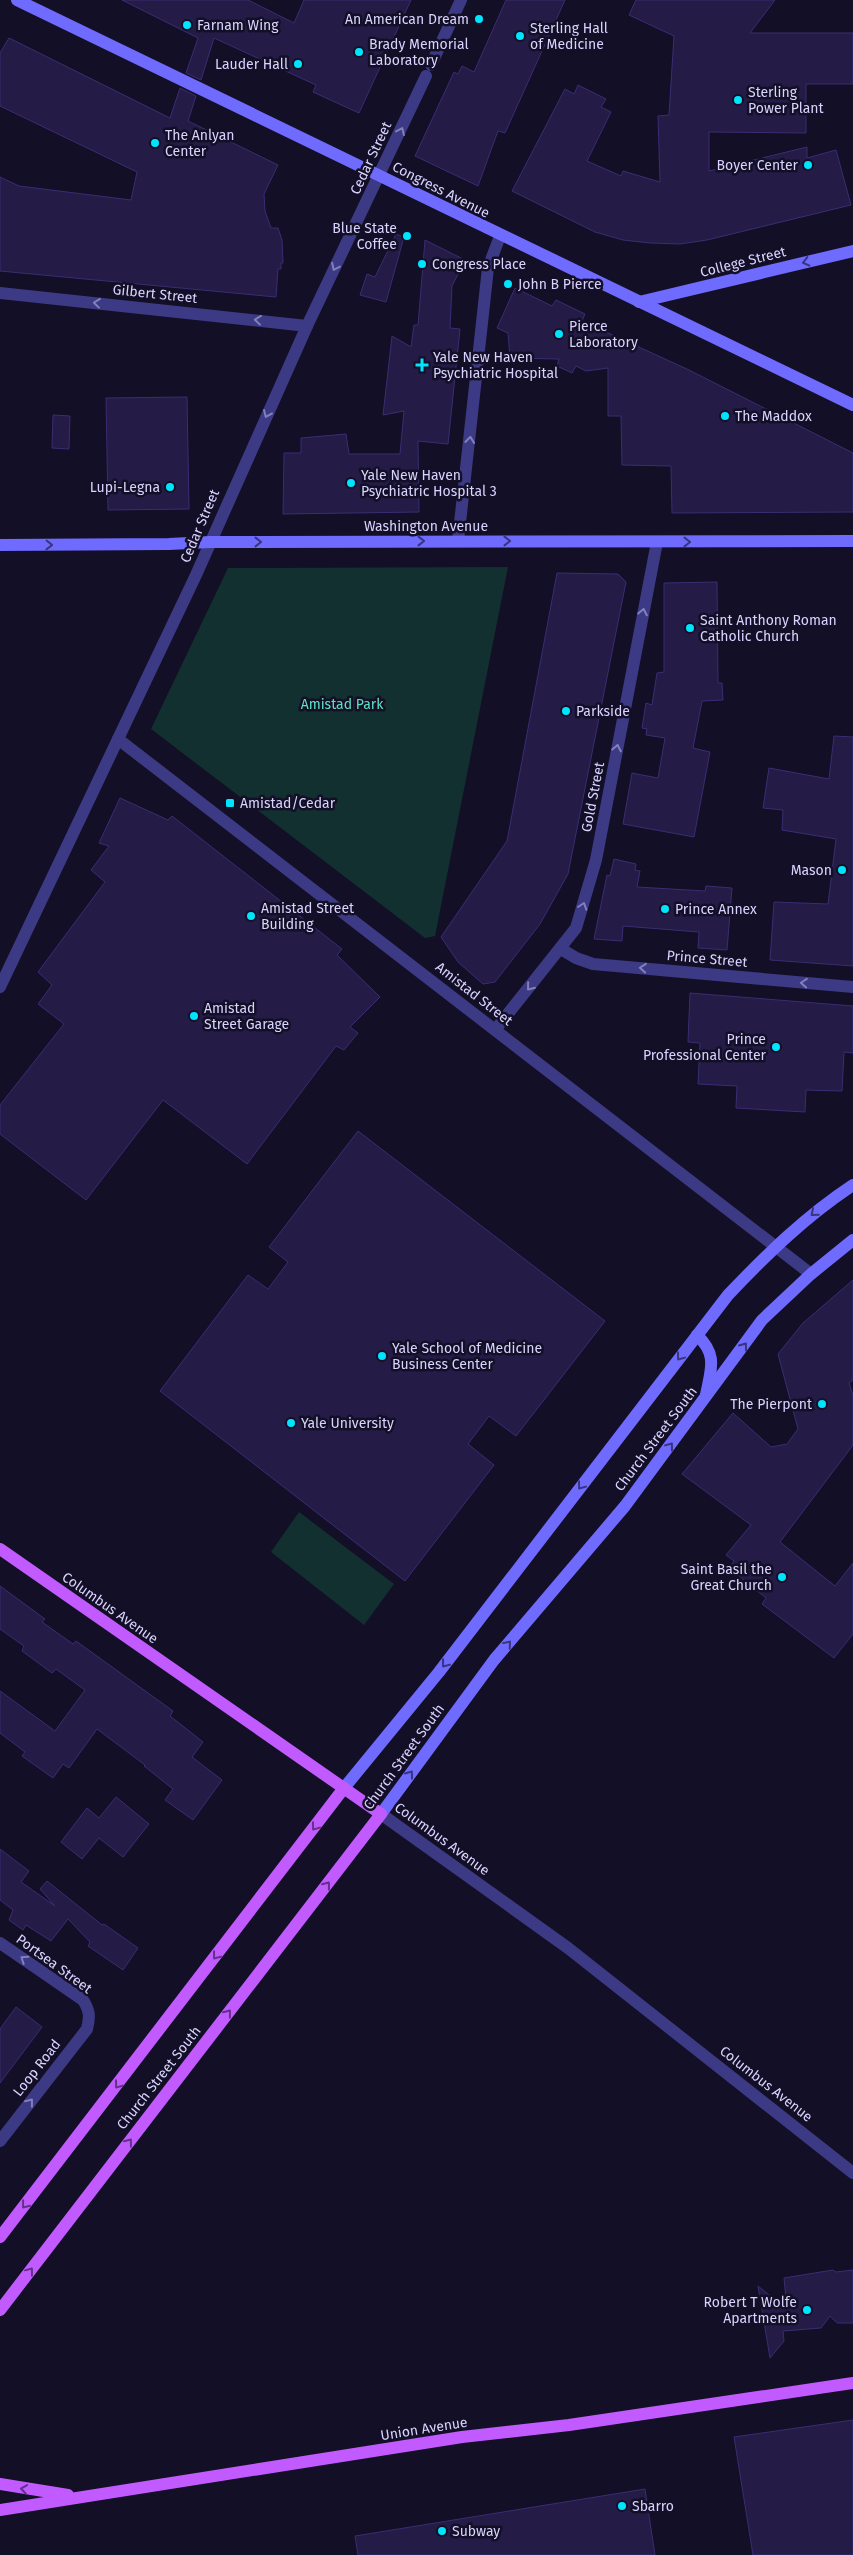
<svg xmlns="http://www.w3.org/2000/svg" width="853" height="2555" viewBox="0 0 853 2555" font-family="'Fira Sans',sans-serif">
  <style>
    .green { fill: #12302f }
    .building { fill: #241b47; stroke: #3b2d73 }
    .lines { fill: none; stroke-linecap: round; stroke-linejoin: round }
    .minor { stroke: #3d3a85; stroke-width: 12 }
    .secondary { stroke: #6f6bff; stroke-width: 12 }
    .primary { stroke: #c25bff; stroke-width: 12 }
    .oneway { stroke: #837fbc }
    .oneway2 { stroke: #38347d }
    .oneway3 { stroke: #623188 }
    .poi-dot { fill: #00e5ff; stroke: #130f26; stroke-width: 2 }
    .labels { text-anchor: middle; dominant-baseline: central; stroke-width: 5; stroke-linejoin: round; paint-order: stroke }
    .poi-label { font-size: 14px; fill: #d9d4ff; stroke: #130f26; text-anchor: start }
    .street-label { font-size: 14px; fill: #d9d4ff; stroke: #130f26 }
    .park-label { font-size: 14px; fill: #5fe0c0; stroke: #130f26 }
  </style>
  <rect width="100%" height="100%" fill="#130f26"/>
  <g class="green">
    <path d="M508 567 435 936 425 938 151 729 228 568Z"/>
    <path d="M299 1512 394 1584 364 1625 271 1552Z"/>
  </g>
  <g class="building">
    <path d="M122 0H248L294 23 304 0H411L359 113 313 92 316 85 214 38 201 80 186 73 198 38Z"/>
    <path d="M506 0H565L505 133 498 131 478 186 415 156 454 72 458 74 462 66 474 72Z"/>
    <path d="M636 0H775L750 33H853V84H806V133L709 132V171L807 147V158L836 150 851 205 707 240 680 244 650 243 623 240 595 232 512 191 565 89 574 94 578 85 606 99 601 107 611 112 587 161 621 176 623 171 660 182 658 116 669 115 674 36 629 15Z"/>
    <path d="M9 38 170 118 180 88 196 96 188 121 278 165 264 194 265 211 271 228H278L282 240 283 263H281V269H278L276 297 0 271V177L19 186 131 200 137 172 0 106V53Z"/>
    <path d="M396 234 404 237 386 302 360 295 367 274 375 277Z"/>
    <path d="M425 240 465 260 452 286 450 328 460 329 448 444 418 441 419 512 283 514 284 453H301V438L346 434 349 454H400L404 411 383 415 392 336 411 347 414 325H418Z"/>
    <path d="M515 288 552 306 556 300 585 314 582 321 689 370 853 453V512L672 513 671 466 622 465 621 416H608V368L586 371 576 366 572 373 557 366 559 359 510 358 508 333 497 328Z"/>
    <path d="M187 397 189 509 108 510 106 398Z"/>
    <path d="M53 415 70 416 69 449 52 448Z"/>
    <path d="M557 573 618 574 626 582 568 874 540 924 495 982 483 984 458 962 441 937 507 841Z"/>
    <path d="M717 582 718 683H722L723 700 702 701 693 748 710 752 694 837 623 824 632 773 658 778 665 738 646 735 647 729 642 728 646 703 652 705 657 673 664 672V583Z"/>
    <path d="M834 736 853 737V966L770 960 774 902 828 904 836 839 782 830 783 810 763 808 769 768 829 779Z"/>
    <path d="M120 798 168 820 172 816 342 949 337 955 380 997 350 1027 358 1033 344 1050 336 1046 247 1164 163 1100 86 1200 0 1134V1105L64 1024 38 1004 52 985 38 972 105 882 91 870 109 846 99 843Z"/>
    <path d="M614 859 636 864 635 870 640 871 637 887 705 891 706 886 732 888 727 950 698 948 699 932 623 926 622 941 594 939 607 875 610 876Z"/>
    <path d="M690 993 853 1006V1053L844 1052 842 1091 806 1090 805 1112 736 1108 737 1086 698 1084 700 1043 688 1042Z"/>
    <path d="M358 1131 605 1321 516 1436 489 1416 468 1444 494 1465 405 1581 160 1391 248 1275 268 1289 288 1262 269 1247Z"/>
    <path d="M853 1280V1380L849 1383 853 1396V1445L780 1542 835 1586 853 1563V1634L834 1658 762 1604 766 1598 729 1568 734 1561 726 1555 751 1525 682 1474 733 1413 771 1447 787 1444 798 1429 778 1354 803 1323Z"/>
    <path d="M0 1586 45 1619 42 1622 73 1644 76 1641 173 1711 170 1716 203 1742 192 1757 222 1780 193 1820 165 1800 173 1789 144 1766 145 1765 97 1729 69 1768 63 1764 53 1778 22 1756 25 1752 0 1733V1691L55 1731 85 1690 56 1669 52 1673 22 1651 24 1646 0 1629Z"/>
    <path d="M116 1797 149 1824 123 1857 99 1838 82 1859 61 1842 87 1808 99 1818Z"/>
    <path d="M0 1849 29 1871 21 1882 55 1906 40 1889 47 1881 102 1925 104 1924 138 1948 123 1970 88 1946 90 1942 68 1919 51 1941 26 1925 23 1930 9 1920 13 1910 0 1900Z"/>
    <path d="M16 2007 42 2027 0 2083V2029Z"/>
    <path d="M833 2270 836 2272 853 2270V2323H837L830 2316 821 2328 783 2331 784 2341 770 2358 758 2286 787 2309 784 2278Z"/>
    <path d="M853 2420V2555H753L734 2437Z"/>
    <path d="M645 2489 655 2555H358L355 2536Z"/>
  </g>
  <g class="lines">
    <g class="minor">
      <path d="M431 65 461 0"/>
      <path d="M0 293 307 326"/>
      <path d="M458 541 488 268 500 236"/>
      <path d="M118 739 811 1274"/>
      <path d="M561 949 576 958 593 964 853 987"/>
      <path d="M0 987 196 575 307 326 426 76"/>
      <path d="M495 1030 576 928 596 860 657 542"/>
      <path d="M381 1814 568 1948 853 2173"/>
      <path d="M0 1943 83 2000C90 2011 90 2017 87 2029L0 2141"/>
    </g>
    <g class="secondary">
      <path d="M17 0 853 405"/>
      <path d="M639 302 853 251"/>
      <path d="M0 545 169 544 210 542 853 541"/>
      <path d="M697 1335C718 1355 711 1369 706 1395"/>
      <path d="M344 1788 439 1672 728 1295C767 1254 806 1216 853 1185"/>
      <path d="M381 1814 494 1660 625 1506 762 1320 811 1274 853 1240"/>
    </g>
    <g class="primary">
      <path d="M0 1549 381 1814 0 2310"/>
      <path d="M0 2237 344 1788"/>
      <path d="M0 2484 68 2495"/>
      <path d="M0 2510 462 2437 569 2425 853 2383"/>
    </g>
  </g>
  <defs><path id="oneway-chevron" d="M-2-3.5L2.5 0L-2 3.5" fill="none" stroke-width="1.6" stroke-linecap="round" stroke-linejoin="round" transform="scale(1.25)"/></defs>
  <g class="oneway">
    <use href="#oneway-chevron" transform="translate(401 131) rotate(-65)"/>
    <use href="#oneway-chevron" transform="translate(335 267) rotate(116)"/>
    <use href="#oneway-chevron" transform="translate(97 303) rotate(-174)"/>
    <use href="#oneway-chevron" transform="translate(258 320) rotate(-174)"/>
    <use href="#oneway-chevron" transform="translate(267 414) rotate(114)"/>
    <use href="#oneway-chevron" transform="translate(470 440) rotate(-84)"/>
    <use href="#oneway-chevron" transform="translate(643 612) rotate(-79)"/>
    <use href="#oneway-chevron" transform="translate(617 748) rotate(-79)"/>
    <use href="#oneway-chevron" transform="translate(583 906) rotate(-72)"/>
    <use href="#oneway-chevron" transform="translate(643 968) rotate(-175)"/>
    <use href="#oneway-chevron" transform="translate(804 983) rotate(-175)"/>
    <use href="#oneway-chevron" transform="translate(530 987) rotate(129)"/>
    <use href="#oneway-chevron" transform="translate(24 1959) rotate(-146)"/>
    <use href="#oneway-chevron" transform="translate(30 2102) rotate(-52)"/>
  </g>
  <g class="oneway2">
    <use href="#oneway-chevron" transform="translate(806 262) rotate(166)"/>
    <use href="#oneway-chevron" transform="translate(421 541)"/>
    <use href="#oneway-chevron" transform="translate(507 541)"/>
    <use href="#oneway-chevron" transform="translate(258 542)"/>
    <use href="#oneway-chevron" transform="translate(687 542)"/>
    <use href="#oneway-chevron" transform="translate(49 545) rotate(1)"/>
    <use href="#oneway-chevron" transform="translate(814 1213) rotate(140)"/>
    <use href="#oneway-chevron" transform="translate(744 1346) rotate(-54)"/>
    <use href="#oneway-chevron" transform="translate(680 1357) rotate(127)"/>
    <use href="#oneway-chevron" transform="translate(670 1446) rotate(-53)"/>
    <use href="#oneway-chevron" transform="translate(581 1486) rotate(127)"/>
    <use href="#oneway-chevron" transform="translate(508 1644) rotate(-50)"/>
    <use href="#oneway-chevron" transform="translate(445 1664) rotate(127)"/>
    <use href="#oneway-chevron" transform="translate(410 1774) rotate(-54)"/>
  </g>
  <g class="oneway3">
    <use href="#oneway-chevron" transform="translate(315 1827) rotate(127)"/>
    <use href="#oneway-chevron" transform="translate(327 1885) rotate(-52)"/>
    <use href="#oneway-chevron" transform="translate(216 1956) rotate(127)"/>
    <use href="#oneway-chevron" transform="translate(228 2013) rotate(-52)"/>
    <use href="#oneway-chevron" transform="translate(118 2085) rotate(127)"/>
    <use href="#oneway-chevron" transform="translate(129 2142) rotate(-52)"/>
    <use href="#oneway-chevron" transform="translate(25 2205) rotate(128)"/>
    <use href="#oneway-chevron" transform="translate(30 2271) rotate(-53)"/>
    <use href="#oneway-chevron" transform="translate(24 2489) rotate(-172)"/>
  </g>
  <g class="poi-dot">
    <circle cx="479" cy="19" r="5"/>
    <circle cx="187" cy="25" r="5"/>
    <circle cx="520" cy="36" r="5"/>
    <circle cx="359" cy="52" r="5"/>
    <circle cx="298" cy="64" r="5"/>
    <circle cx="738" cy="100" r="5"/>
    <circle cx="155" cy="143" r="5"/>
    <circle cx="808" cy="165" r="5"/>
    <circle cx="407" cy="236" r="5"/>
    <circle cx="422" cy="264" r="5"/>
    <circle cx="508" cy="284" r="5"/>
    <circle cx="559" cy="334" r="5"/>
    <path d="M419.5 357.5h5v5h5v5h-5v5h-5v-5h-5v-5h5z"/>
    <circle cx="725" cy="416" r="5"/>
    <circle cx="351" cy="483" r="5"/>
    <circle cx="170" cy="487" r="5"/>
    <circle cx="690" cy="628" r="5"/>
    <circle cx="566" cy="711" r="5"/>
    <rect x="225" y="798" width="10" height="10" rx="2.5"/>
    <circle cx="842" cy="870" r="5"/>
    <circle cx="665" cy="909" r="5"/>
    <circle cx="251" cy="916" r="5"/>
    <circle cx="194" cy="1016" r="5"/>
    <circle cx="776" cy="1047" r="5"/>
    <circle cx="382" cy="1356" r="5"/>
    <circle cx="822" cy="1404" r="5"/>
    <circle cx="291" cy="1423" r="5"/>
    <circle cx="782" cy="1577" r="5"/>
    <circle cx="807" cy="2310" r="5"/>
    <circle cx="622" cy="2506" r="5"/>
    <circle cx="442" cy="2531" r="5"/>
  </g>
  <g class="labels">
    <g class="poi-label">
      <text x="469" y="19" text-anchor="end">An American Dream</text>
      <text x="197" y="25">Farnam Wing</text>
      <text x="530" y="28">Sterling Hall<tspan x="530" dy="16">of Medicine</tspan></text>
      <text x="369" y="44">Brady Memorial<tspan x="369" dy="16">Laboratory</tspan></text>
      <text x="288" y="64" text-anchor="end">Lauder Hall</text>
      <text x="748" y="92">Sterling<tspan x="748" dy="16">Power Plant</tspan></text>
      <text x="165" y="135">The Anlyan<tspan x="165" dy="16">Center</tspan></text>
      <text x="798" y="165" text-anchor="end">Boyer Center</text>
      <text x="397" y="228" text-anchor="end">Blue State<tspan x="397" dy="16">Coffee</tspan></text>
      <text x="432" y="264">Congress Place</text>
      <text x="518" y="284">John B Pierce</text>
      <text x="569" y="326">Pierce<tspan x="569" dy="16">Laboratory</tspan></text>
      <text x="433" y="357">Yale New Haven<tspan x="433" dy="16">Psychiatric Hospital</tspan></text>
      <text x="735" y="416">The Maddox</text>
      <text x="361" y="475">Yale New Haven<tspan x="361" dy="16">Psychiatric Hospital 3</tspan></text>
      <text x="160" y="487" text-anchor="end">Lupi-Legna</text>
      <text x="700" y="620">Saint Anthony Roman<tspan x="700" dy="16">Catholic Church</tspan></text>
      <text x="576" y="711">Parkside</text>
      <text x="240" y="803">Amistad/Cedar</text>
      <text x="832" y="870" text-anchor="end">Mason</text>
      <text x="261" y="908">Amistad Street<tspan x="261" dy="16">Building</tspan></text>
      <text x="675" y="909">Prince Annex</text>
      <text x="204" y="1008">Amistad<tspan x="204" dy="16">Street Garage</tspan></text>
      <text x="766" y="1039" text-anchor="end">Prince<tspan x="766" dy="16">Professional Center</tspan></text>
      <text x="392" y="1348">Yale School of Medicine<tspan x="392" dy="16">Business Center</tspan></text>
      <text x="812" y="1404" text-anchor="end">The Pierpont</text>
      <text x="301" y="1423">Yale University</text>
      <text x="772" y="1569" text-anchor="end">Saint Basil the<tspan x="772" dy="16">Great Church</tspan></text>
      <text x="797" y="2302" text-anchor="end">Robert T Wolfe<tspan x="797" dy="16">Apartments</tspan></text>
      <text x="632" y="2506">Sbarro</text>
      <text x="452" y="2531">Subway</text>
    </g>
    <g class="street-label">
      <text transform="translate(371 158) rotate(-65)">Cedar Street</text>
      <text transform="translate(441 190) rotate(27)">Congress Avenue</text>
      <text transform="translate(743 262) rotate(-14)">College Street</text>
      <text transform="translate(155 294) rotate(6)">Gilbert Street</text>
      <text transform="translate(200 526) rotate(-67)">Cedar Street</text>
      <text x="426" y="526">Washington Avenue</text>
      <text transform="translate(593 797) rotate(-79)">Gold Street</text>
      <text transform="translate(707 959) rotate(5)">Prince Street</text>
      <text transform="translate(474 994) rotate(38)">Amistad Street</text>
      <text transform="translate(656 1439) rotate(-53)">Church Street South</text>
      <text transform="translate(110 1608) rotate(35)">Columbus Avenue</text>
      <text transform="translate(404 1757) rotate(-54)">Church Street South</text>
      <text transform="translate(442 1839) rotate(36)">Columbus Avenue</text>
      <text transform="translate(54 1964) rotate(36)">Portsea Street</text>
      <text transform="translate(37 2068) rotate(-52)">Loop Road</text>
      <text transform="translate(159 2078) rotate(-52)">Church Street South</text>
      <text transform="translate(766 2084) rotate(38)">Columbus Avenue</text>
      <text transform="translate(424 2429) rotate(-9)">Union Avenue</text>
    </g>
    <g class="park-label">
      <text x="342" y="704">Amistad Park</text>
    </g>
  </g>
</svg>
